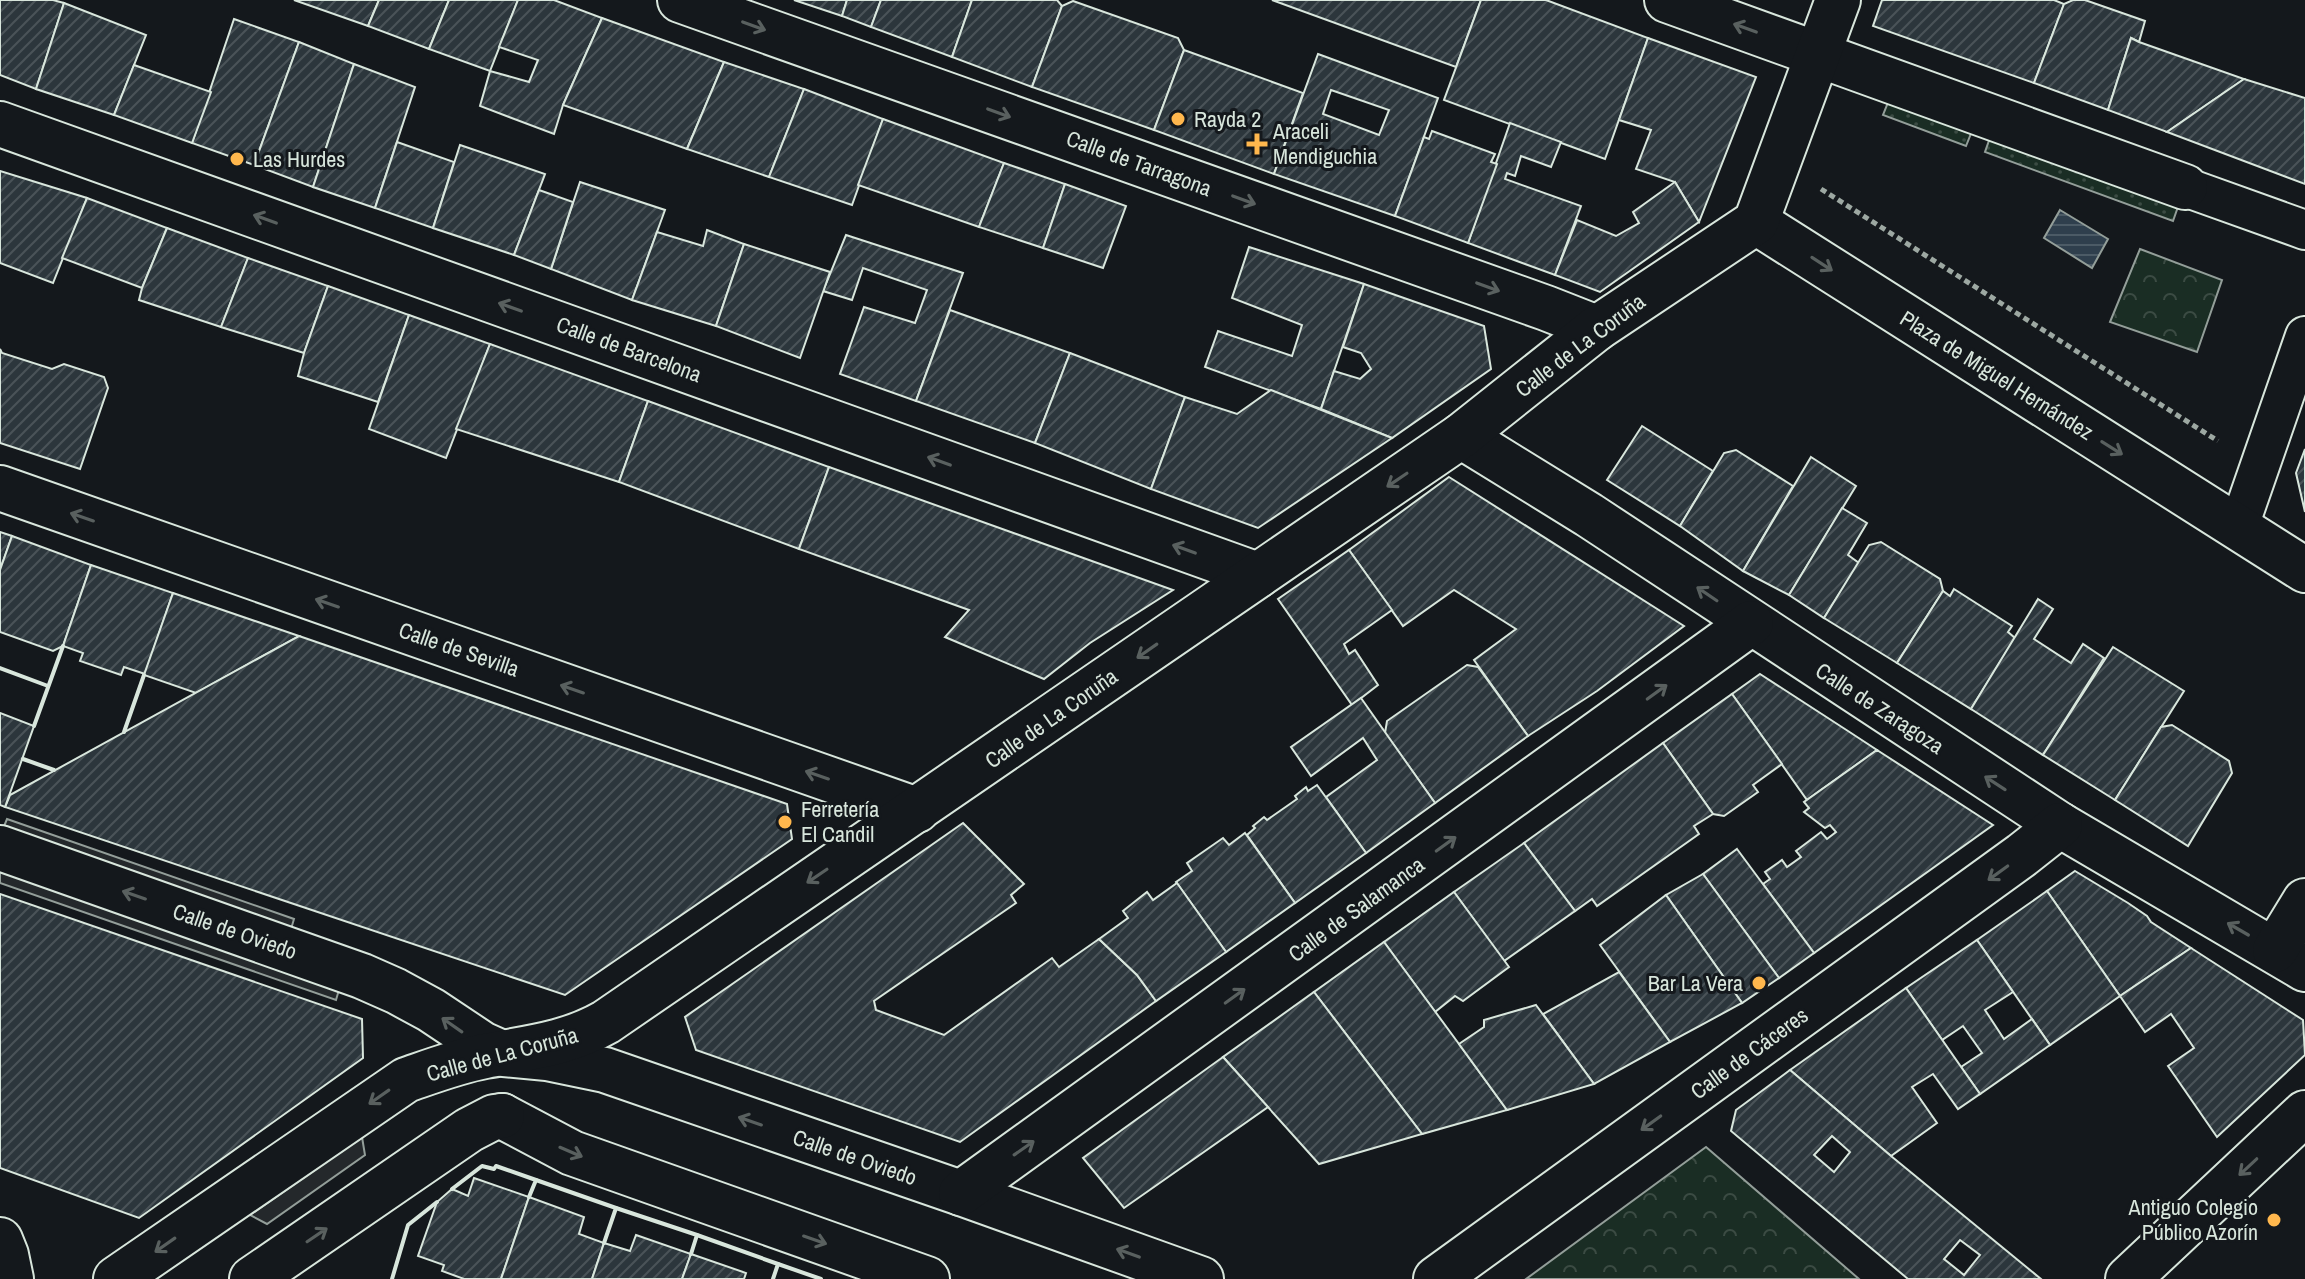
<svg xmlns="http://www.w3.org/2000/svg" width="2305" height="1279" viewBox="0 0 2305 1279" font-family="'Archivo Narrow',sans-serif">
  <style>
    .grass { fill: url(#grass-dots); stroke: #939e99; stroke-width: 2 }
    .park { fill: url(#park-crowns); stroke: #939e99; stroke-width: 2 }
    .parking { fill: #24282b; stroke: #939e99; stroke-width: 2 }
    .water { fill: url(#water-rules); stroke: #939e99; stroke-width: 2 }
    .building { fill: url(#building-hatch); stroke: #d8e6dc; stroke-width: 2; fill-rule: evenodd }
    .lines { fill: none; stroke-linecap: round; stroke-linejoin: round }
    .pedestrian-casing { stroke: #d8e6dc; stroke-width: 42 }
    .minor-casing { stroke: #d8e6dc; stroke-width: 48 }
    .path { stroke: #9da8a2; stroke-width: 5; stroke-dasharray: 6 4; stroke-linecap: butt }
    .pedestrian { stroke: #14181c; stroke-width: 38 }
    .minor { stroke: #14181c; stroke-width: 44 }
    .wall { stroke: #d8e6dc; stroke-width: 4 }
    .oneway { stroke: #59605f }
    .poi-dot { fill: #ffb74d; stroke: #14181c; stroke-width: 3 }
    .labels { text-anchor: middle; dominant-baseline: central; stroke-width: 6; stroke-linejoin: round; paint-order: stroke }
    .poi-label { font-size: 22px; fill: #d8e6dc; stroke: #14181c; text-anchor: start }
    .street-label { font-size: 22px; fill: #d8e6dc; stroke: #14181c }
  </style>
  <defs>
    <pattern id="grass-dots" width="8" height="8" patternUnits="userSpaceOnUse" patternTransform="scale(2)"><rect width="8" height="8" fill="#1a2d24"/><path d="M2 2h.1M6 6h.1" fill="none" stroke="#3b4b43" stroke-width="1.8" stroke-linecap="round"/></pattern>
    <pattern id="park-crowns" width="20" height="18" patternUnits="userSpaceOnUse" patternTransform="scale(2)"><rect width="20" height="18" fill="#1a2d24"/><path d="M2 6a3 3 0 1 1 6 0M12 15a3 3 0 1 1 6 0" fill="none" stroke="#3b4b43"/></pattern>
    <pattern id="water-rules" width="6" height="5" patternUnits="userSpaceOnUse" patternTransform="scale(2)"><rect width="6" height="5" fill="#2f3f4d"/><path d="M0 2.5h6" fill="none" stroke="#4c5b66"/></pattern>
    <pattern id="building-hatch" width="6" height="6" patternUnits="userSpaceOnUse" patternTransform="scale(2)"><rect width="6" height="6" fill="#2c363c"/><path d="M-1 1l2-2M0 6l6-6M5 7l2-2" fill="none" stroke="#4a5358"/></pattern>
  </defs>
  <rect width="100%" height="100%" fill="#14181c"/>
  <g class="grass">
    <path d="M1891 95 1974 126 1966 146 1883 115Z"/>
    <path d="M1992 132 2180 201 2173 221 1985 152Z"/>
  </g>
  <g class="park">
    <path d="M2140 249 2222 280 2197 352 2110 322Z"/>
    <path d="M1706 1147 1859 1279H1526Z"/>
  </g>
  <g class="parking">
    <path d="M7 819 294 919 289 936 0 836Z"/>
    <path d="M0 863 341 983 336 1000 0 883Z"/>
    <path d="M362 1137 365 1155 267 1224 250 1215Z"/>
  </g>
  <path class="water" d="M2060 210 2108 239 2092 268 2044 238Z"/>
  <g class="building">
    <path d="M0 0H53L64 3 36 89 0 75Z"/>
    <path d="M294 0H379L368 26Z"/>
    <path d="M379 0H449L429 49 368 26Z"/>
    <path d="M449 0H518L490 71 429 49Z"/>
    <path d="M518 0H554L602 18 563 105 554 134 480 106 490 71 529 82 538 60 499 47Z"/>
    <path d="M794 0H847L842 16Z"/>
    <path d="M847 0H881L871 27 842 16Z"/>
    <path d="M881 0H972L952 57 871 27Z"/>
    <path d="M972 0H1057L1062 6 1032 87 952 57Z"/>
    <path d="M1272 0H1481L1456 67Z"/>
    <path d="M1481 0H1546L1648 38 1605 159 1444 100Z"/>
    <path d="M1882 0H2054L2064 4 2034 83 1873 26Z"/>
    <path d="M2073 0H2085L2145 21 2139 42 2131 38 2108 110 2034 83 2064 4Z"/>
    <path d="M1073 1 1178 38 1184 50 1154 130 1032 87 1062 6Z"/>
    <path d="M64 3 146 35 114 115 36 89Z"/>
    <path d="M602 18 724 62 687 149 563 105Z"/>
    <path d="M234 19 299 42 254 165 192 143Z"/>
    <path d="M1648 38 1756 77 1699 222 1675 182 1636 169 1651 130 1619 120Z"/>
    <path d="M2131 38 2139 42 2244 79 2167 132 2108 110Z"/>
    <path d="M299 42 354 64 313 187 254 165Z"/>
    <path d="M1184 50 1303 93 1274 174 1154 130Z"/>
    <path d="M1318 54 1438 98 1395 216 1274 174ZM1331 90 1389 110 1379 135 1323 114Z"/>
    <path d="M724 62 804 89 769 177 687 149Z"/>
    <path d="M354 64 415 87 375 208 313 187Z"/>
    <path d="M134 65 211 92 192 143 114 115Z"/>
    <path d="M2244 79 2305 98V184L2167 132Z"/>
    <path d="M804 89 883 119 852 205 769 177Z"/>
    <path d="M883 119 1004 163 979 227 858 185Z"/>
    <path d="M1510 123 1561 142 1551 167 1521 156 1515 176 1507 173 1505 179 1581 206 1555 275 1468 243Z"/>
    <path d="M1432 131 1495 154 1491 162 1497 164 1468 243 1395 216 1424 137 1429 139Z"/>
    <path d="M397 142 454 162 433 228 375 208Z"/>
    <path d="M460 145 545 174 514 255 433 228Z"/>
    <path d="M1004 163 1065 184 1043 248 979 227Z"/>
    <path d="M0 171 87 198 53 283 0 263Z"/>
    <path d="M580 182 665 210 632 300 551 269Z"/>
    <path d="M1675 182 1699 222 1600 292 1555 275 1577 220 1616 236 1639 223 1633 212Z"/>
    <path d="M1065 184 1126 206 1103 268 1043 248Z"/>
    <path d="M539 190 573 202 551 269 514 255Z"/>
    <path d="M87 198 167 228 142 288 62 258Z"/>
    <path d="M167 228 248 258 221 327 139 300 142 288Z"/>
    <path d="M707 230 744 244 716 326 632 300 657 232 703 246Z"/>
    <path d="M846 235 963 273 916 401 840 374 864 307 915 323 927 290 863 268 852 300 823 291Z"/>
    <path d="M744 244 830 272 800 358 716 326Z"/>
    <path d="M1249 247 1364 284 1321 409 1205 367 1218 331 1292 356 1302 325 1232 298Z"/>
    <path d="M248 258 328 286 304 353 221 327Z"/>
    <path d="M1364 284 1484 326 1491 369 1392 438 1321 409 1334 371 1360 379 1371 369 1361 353 1343 347Z"/>
    <path d="M328 286 409 315 378 402 298 376 304 353Z"/>
    <path d="M950 310 1070 353 1035 443 916 401Z"/>
    <path d="M409 315 490 344 446 458 369 429Z"/>
    <path d="M490 344 648 401 619 482 456 429Z"/>
    <path d="M0 349 2 353 52 369 64 364 104 377 108 388 80 469 0 443Z"/>
    <path d="M1070 353 1185 397 1151 489 1035 443Z"/>
    <path d="M1271 390 1392 438 1258 528 1151 489 1185 397 1237 414Z"/>
    <path d="M648 401 829 467 799 549 619 482Z"/>
    <path d="M1642 426 1713 471 1680 526 1607 480Z"/>
    <path d="M2305 449V512L2296 473Z"/>
    <path d="M1736 450 1793 486 1743 571 1680 526 1724 453Z"/>
    <path d="M1811 457 1856 486 1789 595 1743 571Z"/>
    <path d="M829 467 1173 590 1090 643 1044 679 945 637 969 610 799 549Z"/>
    <path d="M1449 477 1684 626 1597 691 1528 736 1474 660 1516 629 1454 590 1403 626 1349 550Z"/>
    <path d="M1842 508 1867 523 1848 555 1859 563 1824 618 1789 595Z"/>
    <path d="M0 532 12 536 0 570Z"/>
    <path d="M12 536 91 565 63 646 53 651 0 632V570Z"/>
    <path d="M1881 542 1940 579 1943 591 1897 663 1824 618 1869 545Z"/>
    <path d="M1349 550 1392 610 1344 644 1349 654 1355 650 1378 685 1352 705 1278 599Z"/>
    <path d="M91 565 173 593 145 674 124 667 121 675 80 661 83 653 63 646Z"/>
    <path d="M1954 589 2012 626 2008 632 2015 638 1971 709 1897 663 1943 591 1950 596Z"/>
    <path d="M173 593 299 636 196 693 144 675Z"/>
    <path d="M2038 599 2053 609 2034 639 2071 663 2083 644 2104 658 2043 755 1971 709Z"/>
    <path d="M299 636 787 804 792 839 565 995 5 807 10 795Z"/>
    <path d="M2113 647 2184 691 2115 800 2043 755Z"/>
    <path d="M1467 665 1478 667 1528 736 1435 803 1385 733 1387 721Z"/>
    <path d="M1760 674 1848 731 1877 750 1807 800 1732 694Z"/>
    <path d="M1732 694 1782 764 1753 785 1758 792 1724 816 1713 814 1663 743Z"/>
    <path d="M1361 698 1435 803 1366 853 1326 797 1377 760 1363 738 1311 776 1291 747Z"/>
    <path d="M0 713 34 726 5 807 0 805Z"/>
    <path d="M2172 725 2229 761 2232 773 2188 846 2115 800 2161 727Z"/>
    <path d="M1663 743 1713 814 1694 826 1699 834 1597 906 1592 899 1575 911 1524 843Z"/>
    <path d="M1877 750 1993 825 1814 953 1763 884 1770 879 1765 872 1782 860 1787 867 1801 857 1796 851 1821 832 1827 839 1836 832 1830 825 1825 828 1804 812 1809 808 1804 802Z"/>
    <path d="M1317 785 1366 853 1295 903 1247 835 1255 828 1253 826 1264 817 1267 820 1297 799 1295 796 1306 787 1308 791Z"/>
    <path d="M963 823 1024 884 1011 895 1016 903 874 1001 876 1010 944 1035 1052 958 1059 967 1099 939 1137 975 1156 1001 960 1142 696 1050 685 1017Z"/>
    <path d="M1245 833 1295 903 1226 952 1176 882 1192 871 1187 863 1223 838 1229 845Z"/>
    <path d="M1524 843 1575 911 1504 961 1454 892Z"/>
    <path d="M1737 849 1814 953 1779 978 1703 874Z"/>
    <path d="M2075 871 2128 903 2147 916 2151 922 2191 948 2120 996 2047 891Z"/>
    <path d="M1703 874 1779 978 1742 1003 1666 895Z"/>
    <path d="M1177 883 1226 952 1156 1001 1137 975 1099 939 1128 918 1123 911 1147 892 1153 900Z"/>
    <path d="M2047 891 2120 996 2050 1045 1977 940Z"/>
    <path d="M1454 892 1509 967 1463 1001 1455 996 1435 1012 1384 942Z"/>
    <path d="M0 894 362 1019 363 1058 139 1218 0 1168Z"/>
    <path d="M1666 895 1742 1003 1670 1042 1600 945Z"/>
    <path d="M1977 940 2013 992 1985 1010 2004 1039 2032 1019 2050 1045 1980 1094 1961 1067 1982 1053 1963 1026 1942 1040 1906 988Z"/>
    <path d="M1384 942 1459 1044 1507 1110 1422 1134 1314 992Z"/>
    <path d="M2191 948 2303 1020 2305 1055 2217 1137 2168 1066 2194 1048 2171 1014 2145 1032 2120 996Z"/>
    <path d="M1619 972 1670 1042 1594 1084 1543 1014Z"/>
    <path d="M1906 988 1980 1094 1958 1109 1933 1074 1912 1087 1937 1123 1891 1156 1790 1070Z"/>
    <path d="M1314 992 1422 1134 1319 1164 1223 1057Z"/>
    <path d="M1536 1005 1594 1084 1507 1110 1459 1044 1484 1027V1020Z"/>
    <path d="M1223 1057 1268 1107 1124 1208 1083 1158Z"/>
    <path d="M1790 1070 1891 1156 2041 1279H1908L1731 1131 1736 1110ZM1832 1136 1850 1152 1834 1172 1814 1155ZM1960 1240 1980 1255 1964 1275 1944 1259Z"/>
    <path d="M474 1178 529 1197 501 1279H464L442 1271 444 1265 418 1256 437 1202 452 1189 468 1196Z"/>
    <path d="M529 1197 584 1217 579 1234 604 1243 592 1279H501Z"/>
    <path d="M636 1235 691 1254 682 1279H592L604 1243 630 1251Z"/>
    <path d="M691 1254 746 1273 744 1279H682Z"/>
  </g>
  <g class="lines">
    <g class="pedestrian-casing">
      <g id="pedestrian">
        <path d="M2185 187 2305 230"/>
        <path d="M2238 529 2305 336"/>
      </g>
    </g>
    <g class="minor-casing">
      <g id="minor">
        <path d="M680 0 1546 308 1597 328"/>
        <path d="M1667 0 2185 187"/>
        <path d="M0 124 1258 575"/>
        <path d="M1756 222 2305 570"/>
        <path d="M1461 436 1589 515 2060 825 2305 969"/>
        <path d="M0 488 917 810"/>
        <path d="M0 848 362 976 396 991 431 1010 482 1044 504 1054 547 1058 605 1070 961 1193 1201 1279"/>
        <path d="M2275 950 2305 901"/>
        <path d="M502 1116 572 1153 927 1279"/>
        <path d="M961 1193 1751 623"/>
        <path d="M0 1240 6 1255 11 1279"/>
        <path d="M116 1279 406 1080C432 1071 458 1061 485 1056 527 1048 568 1044 606 1022L1461 436 1597 328 1756 222 1838 0"/>
        <path d="M252 1279 469 1130 494 1117 502 1116"/>
        <path d="M1436 1279 2022 855 2060 825"/>
        <path d="M2128 1279 2305 1113"/>
      </g>
    </g>
    <path class="path" d="M1821 189 2218 441"/>
    <use href="#pedestrian" class="pedestrian"/>
    <use href="#minor" class="minor"/>
    <g class="wall">
      <path d="M0 668 48 686"/>
      <path d="M34 726 63 646"/>
      <path d="M124 732 144 675"/>
      <path d="M23 759 54 770"/>
      <path d="M536 1180 616 1208 604 1243"/>
      <path d="M452 1189 482 1166 494 1169 496 1166 536 1180 529 1197"/>
      <path d="M616 1208 697 1235 691 1254"/>
      <path d="M697 1235 778 1264 773 1279"/>
      <path d="M778 1264 821 1279"/>
      <path d="M392 1279 408 1225 437 1202"/>
    </g>
  </g>
  <defs><path id="oneway-shaft" d="M-6 0H5M1.5-3L5.5 0L1.5 3" fill="none" stroke-width="1.6" stroke-linecap="round" stroke-linejoin="round" transform="scale(2)"/></defs>
  <g class="oneway">
    <use href="#oneway-shaft" transform="translate(754 26) rotate(20)"/>
    <use href="#oneway-shaft" transform="translate(1745 28) rotate(-160)"/>
    <use href="#oneway-shaft" transform="translate(999 113) rotate(20)"/>
    <use href="#oneway-shaft" transform="translate(1244 200) rotate(20)"/>
    <use href="#oneway-shaft" transform="translate(265 219) rotate(-160)"/>
    <use href="#oneway-shaft" transform="translate(1822 264) rotate(33)"/>
    <use href="#oneway-shaft" transform="translate(1488 287) rotate(20)"/>
    <use href="#oneway-shaft" transform="translate(510 307) rotate(-160)"/>
    <use href="#oneway-shaft" transform="translate(2112 448) rotate(32)"/>
    <use href="#oneway-shaft" transform="translate(939 461) rotate(-160)"/>
    <use href="#oneway-shaft" transform="translate(1397 480) rotate(146)"/>
    <use href="#oneway-shaft" transform="translate(82 517) rotate(-161)"/>
    <use href="#oneway-shaft" transform="translate(1184 549) rotate(-160)"/>
    <use href="#oneway-shaft" transform="translate(1707 594) rotate(-146)"/>
    <use href="#oneway-shaft" transform="translate(327 603) rotate(-161)"/>
    <use href="#oneway-shaft" transform="translate(1147 651) rotate(145)"/>
    <use href="#oneway-shaft" transform="translate(572 689) rotate(-161)"/>
    <use href="#oneway-shaft" transform="translate(1657 692) rotate(-36)"/>
    <use href="#oneway-shaft" transform="translate(817 775) rotate(-161)"/>
    <use href="#oneway-shaft" transform="translate(1995 783) rotate(-147)"/>
    <use href="#oneway-shaft" transform="translate(1446 844) rotate(-36)"/>
    <use href="#oneway-shaft" transform="translate(1998 873) rotate(144)"/>
    <use href="#oneway-shaft" transform="translate(817 876) rotate(146)"/>
    <use href="#oneway-shaft" transform="translate(134 895) rotate(-161)"/>
    <use href="#oneway-shaft" transform="translate(2238 929) rotate(-150)"/>
    <use href="#oneway-shaft" transform="translate(1235 996) rotate(-36)"/>
    <use href="#oneway-shaft" transform="translate(452 1025) rotate(-145)"/>
    <use href="#oneway-shaft" transform="translate(379 1097) rotate(145)"/>
    <use href="#oneway-shaft" transform="translate(750 1121) rotate(-161)"/>
    <use href="#oneway-shaft" transform="translate(1651 1123) rotate(144)"/>
    <use href="#oneway-shaft" transform="translate(1024 1148) rotate(-35)"/>
    <use href="#oneway-shaft" transform="translate(571 1152) rotate(23)"/>
    <use href="#oneway-shaft" transform="translate(2248 1167) rotate(137)"/>
    <use href="#oneway-shaft" transform="translate(317 1235) rotate(-34)"/>
    <use href="#oneway-shaft" transform="translate(815 1240) rotate(19)"/>
    <use href="#oneway-shaft" transform="translate(165 1245) rotate(145)"/>
    <use href="#oneway-shaft" transform="translate(1128 1253) rotate(-160)"/>
  </g>
  <g class="poi-dot">
    <circle cx="1178" cy="119" r="8"/>
    <path d="M1253 132h8v8h8v8h-8v8h-8v-8h-8v-8h8z"/>
    <circle cx="237" cy="159" r="8"/>
    <circle cx="785" cy="822" r="8"/>
    <circle cx="1759" cy="983" r="8"/>
    <circle cx="2274" cy="1220" r="8"/>
  </g>
  <g class="labels">
    <g class="poi-label">
      <text x="1194" y="119">Rayda 2</text>
      <text x="1273" y="131">Araceli<tspan x="1273" dy="25">Mendiguchia</tspan></text>
      <text x="253" y="159">Las Hurdes</text>
      <text x="801" y="809">Ferretería<tspan x="801" dy="25">El Candil</tspan></text>
      <text x="1743" y="983" text-anchor="end">Bar La Vera</text>
      <text x="2258" y="1207" text-anchor="end">Antiguo Colegio<tspan x="2258" dy="25">Público Azorín</tspan></text>
    </g>
    <g class="street-label">
      <text transform="translate(1139 163) rotate(20)">Calle de Tarragona</text>
      <text transform="translate(1580 345) rotate(-37)">Calle de La Coruña</text>
      <text transform="translate(629 349) rotate(20)">Calle de Barcelona</text>
      <text transform="translate(1997 375) rotate(32)">Plaza de Miguel Hernández</text>
      <text transform="translate(459 649) rotate(19)">Calle de Sevilla</text>
      <text transform="translate(1880 708) rotate(33)">Calle de Zaragoza</text>
      <text transform="translate(1051 718) rotate(-35)">Calle de La Coruña</text>
      <text transform="translate(1356 909) rotate(-36)">Calle de Salamanca</text>
      <text transform="translate(235 931) rotate(19)">Calle de Oviedo</text>
      <text transform="translate(1749 1053) rotate(-36)">Calle de Cáceres</text>
      <text transform="translate(502 1054) rotate(-15)">Calle de La Coruña</text>
      <text transform="translate(855 1157) rotate(19)">Calle de Oviedo</text>
    </g>
  </g>
</svg>
